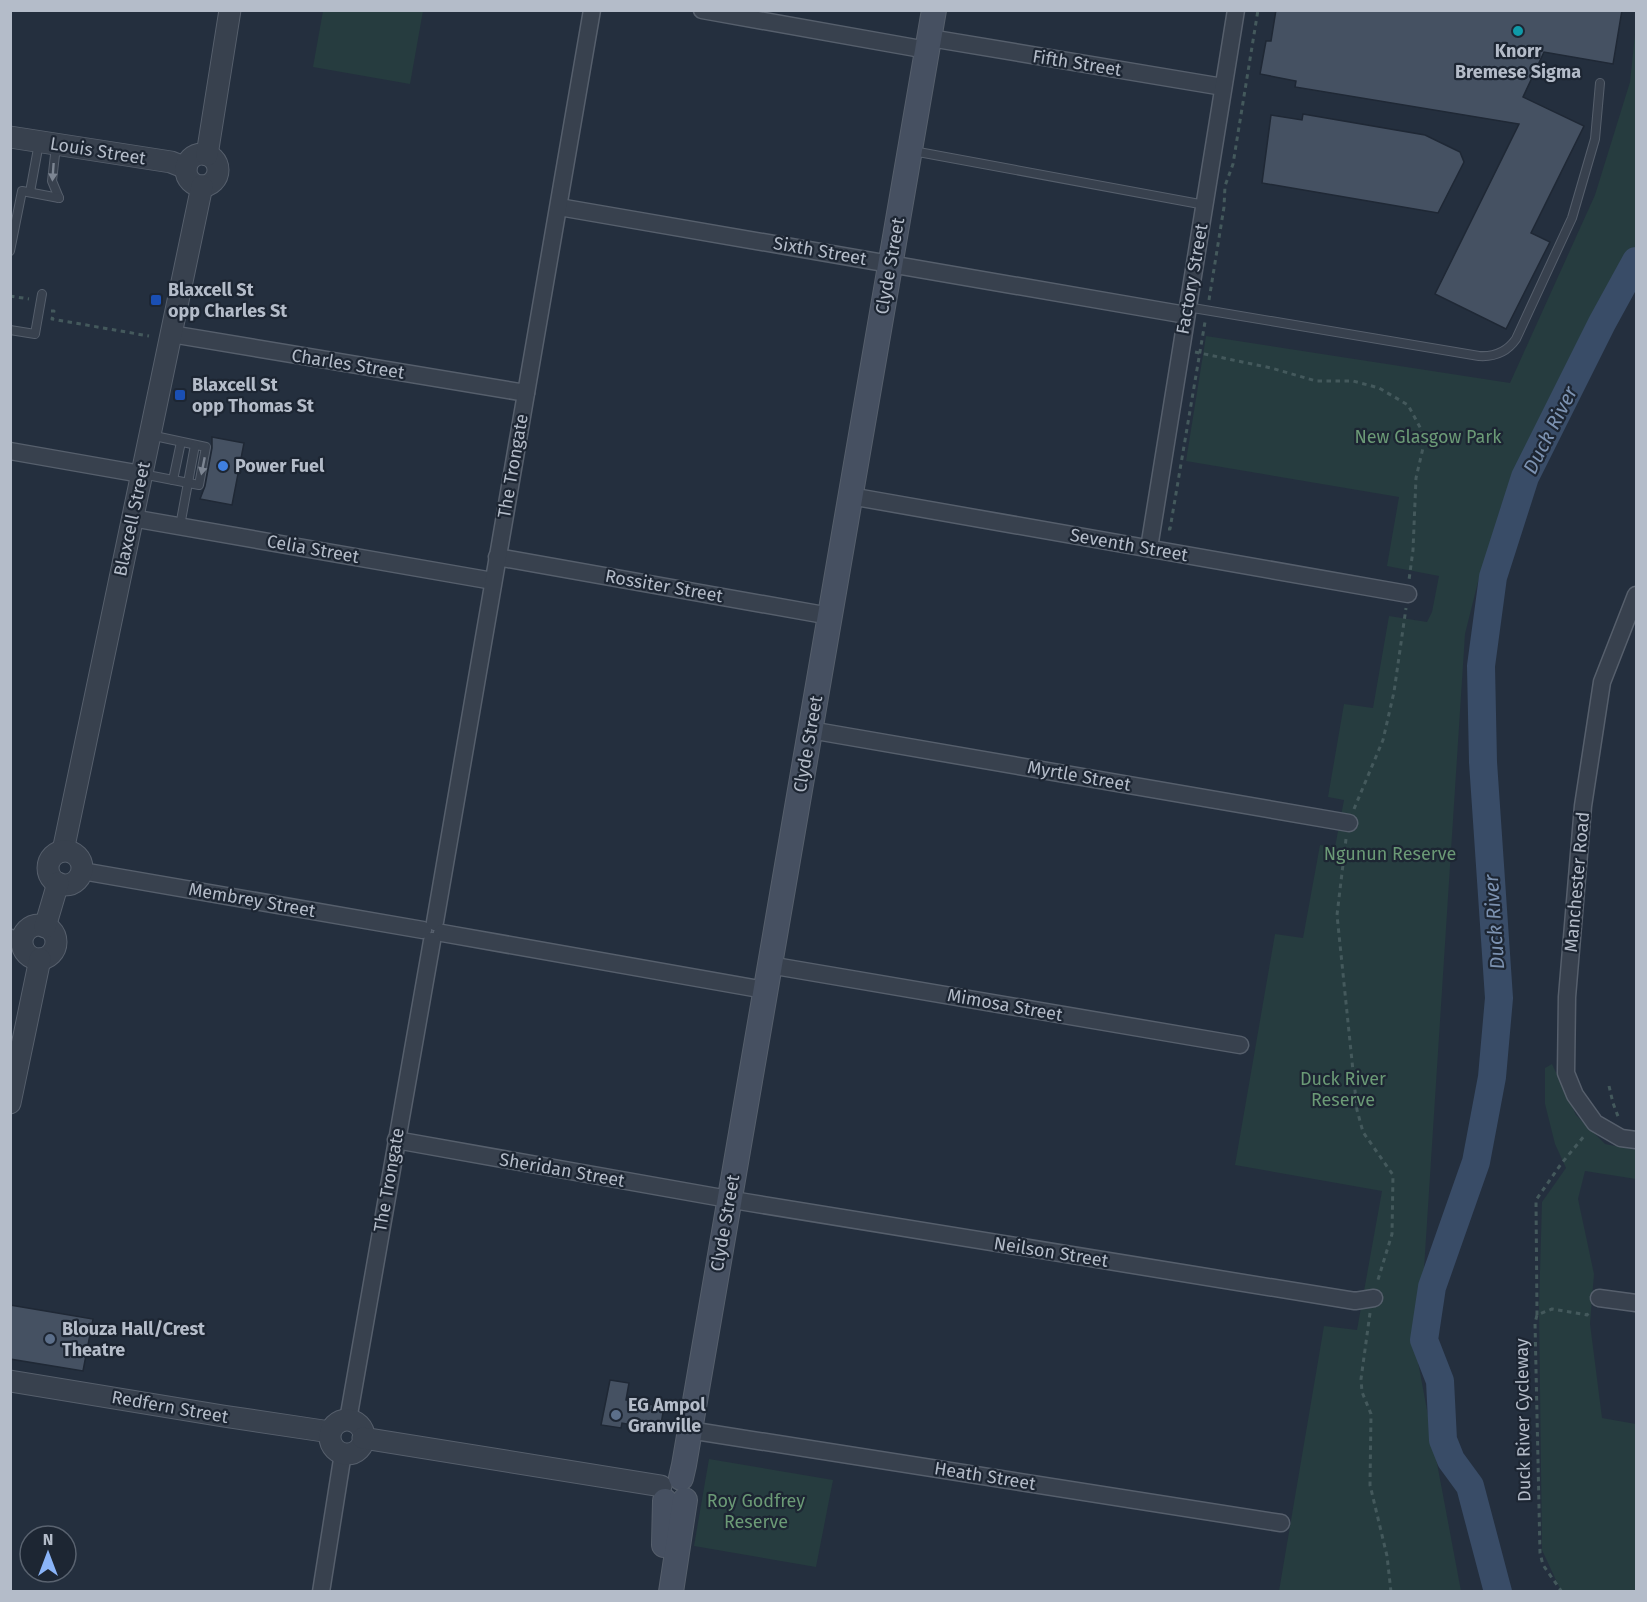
<svg xmlns="http://www.w3.org/2000/svg" width="1647" height="1602" viewBox="0 0 1647 1602" font-family="'Fira Sans',sans-serif">
  <style>
    .green { fill: #263c3f }
    .lines { fill: none; stroke-linecap: round; stroke-linejoin: round }
    .river { stroke: #394c67; stroke-width: 28 }
    .building { fill: #455162; stroke: #1f2835; stroke-width: 1.5 }
    .service-casing { stroke: #565f6c; stroke-width: 10 }
    .minor-casing { stroke: #565f6c; stroke-width: 19 }
    .tertiary-casing { stroke: #565f6c; stroke-width: 23 }
    .secondary-casing { stroke: #565f6c; stroke-width: 26 }
    .path { stroke: #44595c; stroke-width: 3; stroke-dasharray: 4.5 4.5; stroke-linecap: butt }
    .service { stroke: #38414e; stroke-width: 8 }
    .minor { stroke: #38414e; stroke-width: 16 }
    .tertiary { stroke: #38414e; stroke-width: 21 }
    .secondary { stroke: #465061; stroke-width: 24 }
    .oneway { fill: #7c8592 }
    .culture-dot { fill: #0f9aa8; stroke: #1d2633; stroke-width: 2 }
    .transit-dot { fill: #1a4fb4; stroke: #1d2633; stroke-width: 2 }
    .shop-dot { fill: #3f7fe0; stroke: #1d2633; stroke-width: 2 }
    .service-dot { fill: #5c6f8a; stroke: #1d2633; stroke-width: 2 }
    .labels { text-anchor: middle; dominant-baseline: central; stroke-width: 4.5; stroke-linejoin: round; paint-order: stroke }
    .poi-label { font-size: 18px; font-weight: bold; fill: #b4bcc9; stroke: #1d2633; text-anchor: start }
    .street-label { font-size: 18px; fill: #b4bcc9; stroke: #1d2633 }
    .park-label { font-size: 18px; fill: #6b9a76; stroke: #1d2633 }
    .water-label { font-size: 20px; font-style: italic; fill: #7c92b1; stroke: #1d2633 }
  </style>
  <rect width="100%" height="100%" fill="#242f3e"/>
  <g class="green">
    <path d="M323 11H423L410 84 313 67Z"/>
    <path d="M1636 25V247L1559 393 1501 507 1478 582 1465 634 1418 1362 1461 1591H1279L1324 1326 1357 1330 1382 1191 1235 1165 1275 934 1303 938 1320 845 1335 847 1344 800 1328 797 1344 704 1373 708 1389 616 1427 622 1432 612 1439 576 1387 566 1399 497 1186 461 1206 336 1510 383 1595 195 1630 82Z"/>
    <path d="M1552 1064 1576 1115 1605 1144 1636 1150V1179L1585 1171 1578 1199 1594 1274 1590 1324 1602 1418 1636 1424 1635 1535 1636 1591H1561L1542 1550 1539 1307 1542 1202 1566 1168 1555 1144 1545 1104V1068Z"/>
    <path d="M709 1459 833 1480 816 1567 694 1546Z"/>
  </g>
  <g class="lines">
    <path class="river" d="M1498 1592 1470 1486 1451 1460 1443 1440 1440 1381 1424 1340 1432 1287 1476 1162 1492 1077 1499 998 1483 762 1481 666 1493 577 1525 477 1602 323 1636 261"/>
  </g>
  <g class="building">
    <path d="M1276 10H1622L1613 64 1544 52 1523 97 1584 126 1531 233 1550 242 1506 329 1435 294 1519 124 1295 87 1296 81 1260 74 1266 41H1271Z"/>
    <path d="M1303 114 1425 135 1460 152 1464 162 1438 213 1262 183 1271 115 1302 120Z"/>
    <path d="M212 437 244 443 232 505 200 499 205 486 212 448Z"/>
    <path d="M10 1305 93 1319 83 1371 10 1359Z"/>
    <path d="M610 1380 629 1383 626 1400 664 1407 660 1430 622 1423 621 1428 601 1425Z"/>
  </g>
  <g class="lines">
    <g class="service-casing">
      <g id="service">
        <path d="M56 146 52 181 59 198"/>
        <path d="M913 151 1205 205"/>
        <path d="M30 192 39 143"/>
        <path d="M10 251 22 191 59 198"/>
        <path d="M1187 307 1479 356C1494 357 1507 352 1516 339L1572 218 1595 139 1600 83"/>
        <path d="M10 330 35 334 42 294"/>
        <path d="M142 474 199 485 206 447 150 435"/>
        <path d="M173 480 181 442"/>
        <path d="M180 526 195 445"/>
      </g>
    </g>
    <g class="minor-casing">
      <g id="minor">
        <path d="M702 10 927 50"/>
        <path d="M930 38 1223 87"/>
        <path d="M559 207 1186 315"/>
        <path d="M171 334 526 393"/>
        <path d="M10 451 141 474"/>
        <path d="M850 496 1408 594"/>
        <path d="M132 518 493 581"/>
        <path d="M1149 548 1236 10"/>
        <path d="M497 557 830 616"/>
        <path d="M1636 595 1602 682 1583 806 1567 997 1566 1073 1575 1095 1595 1123 1621 1138 1636 1140"/>
        <path d="M810 730 1349 823"/>
        <path d="M82 871 423 930"/>
        <path d="M435 922 592 10"/>
        <path d="M442 933 765 990"/>
        <path d="M10 938 23 940"/>
        <path d="M769 965 1240 1045"/>
        <path d="M396 1140 745 1202 1355 1301 1374 1298"/>
        <path d="M1599 1298 1636 1303"/>
        <path d="M348 1420 432 941"/>
        <path d="M689 1430 1281 1523"/>
        <path d="M321 1592 343 1453"/>
      </g>
    </g>
    <g class="tertiary-casing">
      <g id="tertiary">
        <path d="M10 137 171 162 186 168"/>
        <circle cx="202" cy="170" r="16"/>
        <path d="M207 155 230 10"/>
        <path d="M63 851 202 186"/>
        <circle cx="65" cy="868" r="17"/>
        <circle cx="39" cy="942" r="17"/>
        <path d="M45 927 58 883"/>
        <path d="M10 1103 40 959"/>
        <path d="M10 1381 223 1416 330 1432"/>
        <circle cx="347" cy="1437" r="17"/>
        <path d="M363 1438 661 1486"/>
      </g>
    </g>
    <g class="secondary-casing">
      <g id="secondary">
        <path d="M681 1478 684 1465 934 10"/>
        <path d="M664 1545 665 1501"/>
        <path d="M671 1592 685 1500"/>
      </g>
    </g>
    <g class="path">
      <path d="M10 296 29 299"/>
      <path d="M1209 300 1224 207 1225 186 1233 164 1258 10"/>
      <path d="M51 311H54L52 319 149 336"/>
      <path d="M1195 352 1271 368 1316 381H1353L1379 388 1408 405 1422 431 1423 448 1416 478 1413 550 1409 580"/>
      <path d="M1168 529H1170L1205 322"/>
      <path d="M1354 809 1383 740 1394 692 1406 608"/>
      <path d="M1346 839 1337 915 1357 1110 1363 1132 1393 1175 1392 1234 1377 1283"/>
      <path d="M1609 1086 1613 1103 1619 1119"/>
      <path d="M1370 1313 1361 1379 1362 1392 1371 1414 1370 1485 1387 1556 1391 1592"/>
      <path d="M1537 1315 1536 1200 1561 1164 1585 1135"/>
      <path d="M1562 1592 1543 1565 1540 1553 1535 1323 1537 1315 1552 1309 1587 1315 1590 1311"/>
    </g>
    <use href="#service" class="service"/>
    <use href="#minor" class="minor"/>
    <use href="#tertiary" class="tertiary"/>
    <use href="#secondary" class="secondary"/>
  </g>
  <defs><path id="oneway-solid" d="M-6-.8H1V-3.2L6.5 0L1 3.2V.8H-6Z" transform="scale(1.5)"/></defs>
  <g class="oneway">
    <use href="#oneway-solid" transform="translate(53 172) rotate(94)"/>
    <use href="#oneway-solid" transform="translate(203 466) rotate(101)"/>
  </g>
  <circle class="culture-dot" cx="1518" cy="31" r="6"/>
  <g class="transit-dot">
    <rect x="150" y="294" width="12" height="12" rx="3"/>
    <rect x="174" y="389" width="12" height="12" rx="3"/>
  </g>
  <circle class="shop-dot" cx="223" cy="466" r="6"/>
  <g class="service-dot">
    <circle cx="50" cy="1339" r="6"/>
    <circle cx="616" cy="1415" r="6"/>
  </g>
  <g class="labels">
    <g class="poi-label">
      <text x="1518" y="51" text-anchor="middle">Knorr<tspan x="1518" dy="21">Bremese Sigma</tspan></text>
      <text x="168" y="290">Blaxcell St<tspan x="168" dy="21">opp Charles St</tspan></text>
      <text x="192" y="385">Blaxcell St<tspan x="192" dy="21">opp Thomas St</tspan></text>
      <text x="235" y="466">Power Fuel</text>
      <text x="62" y="1329">Blouza Hall/Crest<tspan x="62" dy="21">Theatre</tspan></text>
      <text x="628" y="1405">EG Ampol<tspan x="628" dy="21">Granville</tspan></text>
    </g>
    <g class="street-label">
      <text transform="translate(1077 63) rotate(9)">Fifth Street</text>
      <text transform="translate(98 151) rotate(9)">Louis Street</text>
      <text transform="translate(820 251) rotate(10)">Sixth Street</text>
      <text transform="translate(890 266) rotate(-80)">Clyde Street</text>
      <text transform="translate(1192 279) rotate(-80)">Factory Street</text>
      <text transform="translate(348 364) rotate(9)">Charles Street</text>
      <text transform="translate(513 466) rotate(-80)">The Trongate</text>
      <text transform="translate(132 519) rotate(-78)">Blaxcell Street</text>
      <text transform="translate(1129 545) rotate(10)">Seventh Street</text>
      <text transform="translate(313 549) rotate(10)">Celia Street</text>
      <text transform="translate(664 586) rotate(10)">Rossiter Street</text>
      <text transform="translate(808 744) rotate(-80)">Clyde Street</text>
      <text transform="translate(1079 776) rotate(10)">Myrtle Street</text>
      <text transform="translate(1577 882) rotate(-85)">Manchester Road</text>
      <text transform="translate(252 900) rotate(10)">Membrey Street</text>
      <text transform="translate(1005 1005) rotate(10)">Mimosa Street</text>
      <text transform="translate(562 1170) rotate(10)">Sheridan Street</text>
      <text transform="translate(389 1180) rotate(-80)">The Trongate</text>
      <text transform="translate(725 1223) rotate(-80)">Clyde Street</text>
      <text transform="translate(1051 1252) rotate(9)">Neilson Street</text>
      <text transform="translate(170 1407) rotate(10)">Redfern Street</text>
      <text transform="translate(1523 1420) rotate(-91)">Duck River Cycleway</text>
      <text transform="translate(985 1476) rotate(9)">Heath Street</text>
    </g>
    <g class="park-label">
      <text x="1428" y="437">New Glasgow Park</text>
      <text x="1390" y="854">Ngunun Reserve</text>
      <text x="1343" y="1079">Duck River<tspan x="1343" dy="21">Reserve</tspan></text>
      <text x="756" y="1501">Roy Godfrey<tspan x="756" dy="21">Reserve</tspan></text>
    </g>
    <g class="water-label">
      <text transform="translate(1550 430) rotate(-63)">Duck River</text>
      <text transform="translate(1494 922) rotate(-94)">Duck River</text>
    </g>
  </g>
  <rect width="1647" height="1602" fill="none" stroke="#b4bcc9" stroke-width="24"/>
  <g transform="translate(48 1554)"><circle r="28" fill="#1d2633" stroke="#59626f" stroke-width="1.5"/>
  <path d="M0-4.5L10 22L0 15L-10 22Z" fill="#8ab4f8"/>
  <text y="-9" font-size="16" font-weight="bold" text-anchor="middle" fill="#b4bcc9">N</text>
  </g>
</svg>
